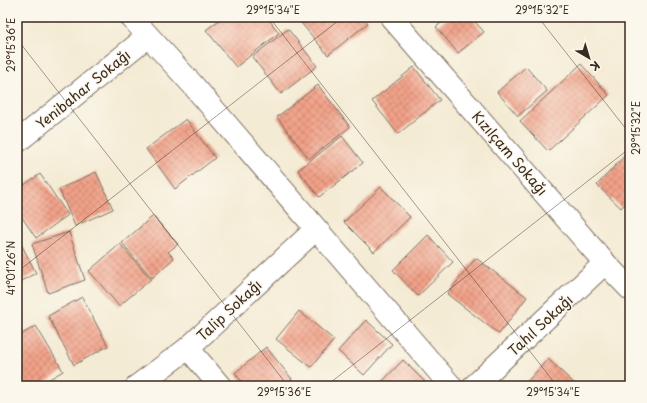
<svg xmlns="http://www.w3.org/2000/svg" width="647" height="403" viewBox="0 0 647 403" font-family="'Playpen Sans',sans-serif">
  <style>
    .building { fill: url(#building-cross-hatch) }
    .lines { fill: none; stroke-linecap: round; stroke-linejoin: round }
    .minor-casing { stroke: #7c6e5e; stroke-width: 24 }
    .minor { stroke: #fff; stroke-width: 22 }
    .ticks { fill: none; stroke: #3b2a1e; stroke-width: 1; stroke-opacity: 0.45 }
    .labels { text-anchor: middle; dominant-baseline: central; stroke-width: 3; stroke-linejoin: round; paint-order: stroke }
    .street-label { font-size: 14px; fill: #3b2a1e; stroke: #fbf7ec }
    .neatline { fill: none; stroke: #3b2a1e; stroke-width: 1.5 }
    .ticks-label { font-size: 10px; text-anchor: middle; fill: #3b2a1e }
  </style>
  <defs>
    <pattern id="building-cross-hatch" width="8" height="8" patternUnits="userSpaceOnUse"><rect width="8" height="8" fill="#f2a289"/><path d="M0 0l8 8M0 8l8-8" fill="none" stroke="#c5846f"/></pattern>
  </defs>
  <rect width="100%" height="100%" fill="#fbf7ec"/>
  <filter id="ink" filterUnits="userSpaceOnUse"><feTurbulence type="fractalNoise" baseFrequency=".025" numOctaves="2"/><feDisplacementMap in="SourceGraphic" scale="8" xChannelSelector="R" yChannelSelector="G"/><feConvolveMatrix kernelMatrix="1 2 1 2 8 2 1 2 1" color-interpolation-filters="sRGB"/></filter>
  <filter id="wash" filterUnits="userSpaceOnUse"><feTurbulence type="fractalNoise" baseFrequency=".012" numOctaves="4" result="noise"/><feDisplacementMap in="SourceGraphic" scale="16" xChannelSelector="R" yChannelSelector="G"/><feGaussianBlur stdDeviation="0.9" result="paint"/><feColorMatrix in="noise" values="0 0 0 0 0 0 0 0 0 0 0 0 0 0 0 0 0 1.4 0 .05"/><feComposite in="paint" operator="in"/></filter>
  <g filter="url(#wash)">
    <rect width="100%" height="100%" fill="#f4ebd4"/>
    <g id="blocks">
      <g class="building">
        <path d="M223 17H267L279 33 236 67 206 30Z"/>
        <path d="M296 17H363L368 23 328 55Z"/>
        <path d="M449 17H471L484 32 458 53 436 27Z"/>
        <path d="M288 29 317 66 281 94 252 57Z"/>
        <path d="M581 64 609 95 548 151 520 121Z"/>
        <path d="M414 67 440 100 398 134 372 101Z"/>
        <path d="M526 67 547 91 518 116 497 92Z"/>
        <path d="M318 85 350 127 309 159 277 117Z"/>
        <path d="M186 119 215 158 175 189 146 149Z"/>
        <path d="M342 136 363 163 319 197 298 170Z"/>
        <path d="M630 150V199L621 208 597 185Z"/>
        <path d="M96 172 113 209 75 226 59 189Z"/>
        <path d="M40 174 68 215 36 238 17 210V206L19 205 17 201V190Z"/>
        <path d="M381 187 410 217 374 252 344 222Z"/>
        <path d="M153 216 178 244 168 252 174 258 152 278 122 243Z"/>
        <path d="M69 232 85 280 48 293 32 244Z"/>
        <path d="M428 235 453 262 418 296 393 270Z"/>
        <path d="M17 236 36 273 17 283Z"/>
        <path d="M120 244 151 279 119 306 89 271Z"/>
        <path d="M476 258 527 297 499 334 447 294Z"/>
        <path d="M82 297 108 346 74 365 48 316Z"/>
        <path d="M299 311 334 340 311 367 276 339Z"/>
        <path d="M366 320 392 344 364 375 338 351Z"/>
        <path d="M36 326 63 371 38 386H21L17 379V337Z"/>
        <path d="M266 347 292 379 284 386H245L235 373Z"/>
        <path d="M548 359 577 386H526L524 385Z"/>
        <path d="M403 360 428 385 427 386H378Z"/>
      </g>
    </g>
  </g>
  <g filter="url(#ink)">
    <use href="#blocks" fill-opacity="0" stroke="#7c6e5e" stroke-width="1"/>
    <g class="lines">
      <g class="minor-casing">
        <g id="minor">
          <path d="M131 17 192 84 451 386"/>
          <path d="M391 17 605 263 630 289"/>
          <path d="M17 142 148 36"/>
          <path d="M188 348 220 386"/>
          <path d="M137 386 188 348 316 229"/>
          <path d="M474 386 605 263"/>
        </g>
      </g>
      <use href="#minor" class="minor"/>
    </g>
  </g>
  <path class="ticks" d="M269 17 557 386M538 17 630 134M17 39 288 386M17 272 343 17M17 384 19 386M326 386 630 148"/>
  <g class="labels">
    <g class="street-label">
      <text transform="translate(83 89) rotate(-39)">Yenibahar Sokağı</text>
      <text transform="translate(510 153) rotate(49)">Kızılçam Sokağı</text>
      <text transform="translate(229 310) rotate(-43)">Talip Sokağı</text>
      <text transform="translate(540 325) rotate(-43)">Tahıl Sokağı</text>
    </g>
  </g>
  <rect width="647" height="403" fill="none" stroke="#fbf7ec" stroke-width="44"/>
  <g transform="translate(589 58) rotate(142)" stroke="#fbf7ec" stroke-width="3" paint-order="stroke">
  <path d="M0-3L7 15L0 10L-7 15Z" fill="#3b2a1e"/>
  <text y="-6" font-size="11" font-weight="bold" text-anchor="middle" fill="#3b2a1e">K</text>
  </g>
  <rect x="22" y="22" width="603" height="359" class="neatline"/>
  <g class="ticks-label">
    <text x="273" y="14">29°15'34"E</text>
    <text x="542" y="14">29°15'32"E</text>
    <text transform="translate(11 45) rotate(-90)" y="4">29°15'36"E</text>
    <text transform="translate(636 128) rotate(-90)" y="4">29°15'32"E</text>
    <text transform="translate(11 268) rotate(-90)" y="4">41°01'26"N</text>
    <text x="284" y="396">29°15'36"E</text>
    <text x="553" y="396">29°15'34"E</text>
  </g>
</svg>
